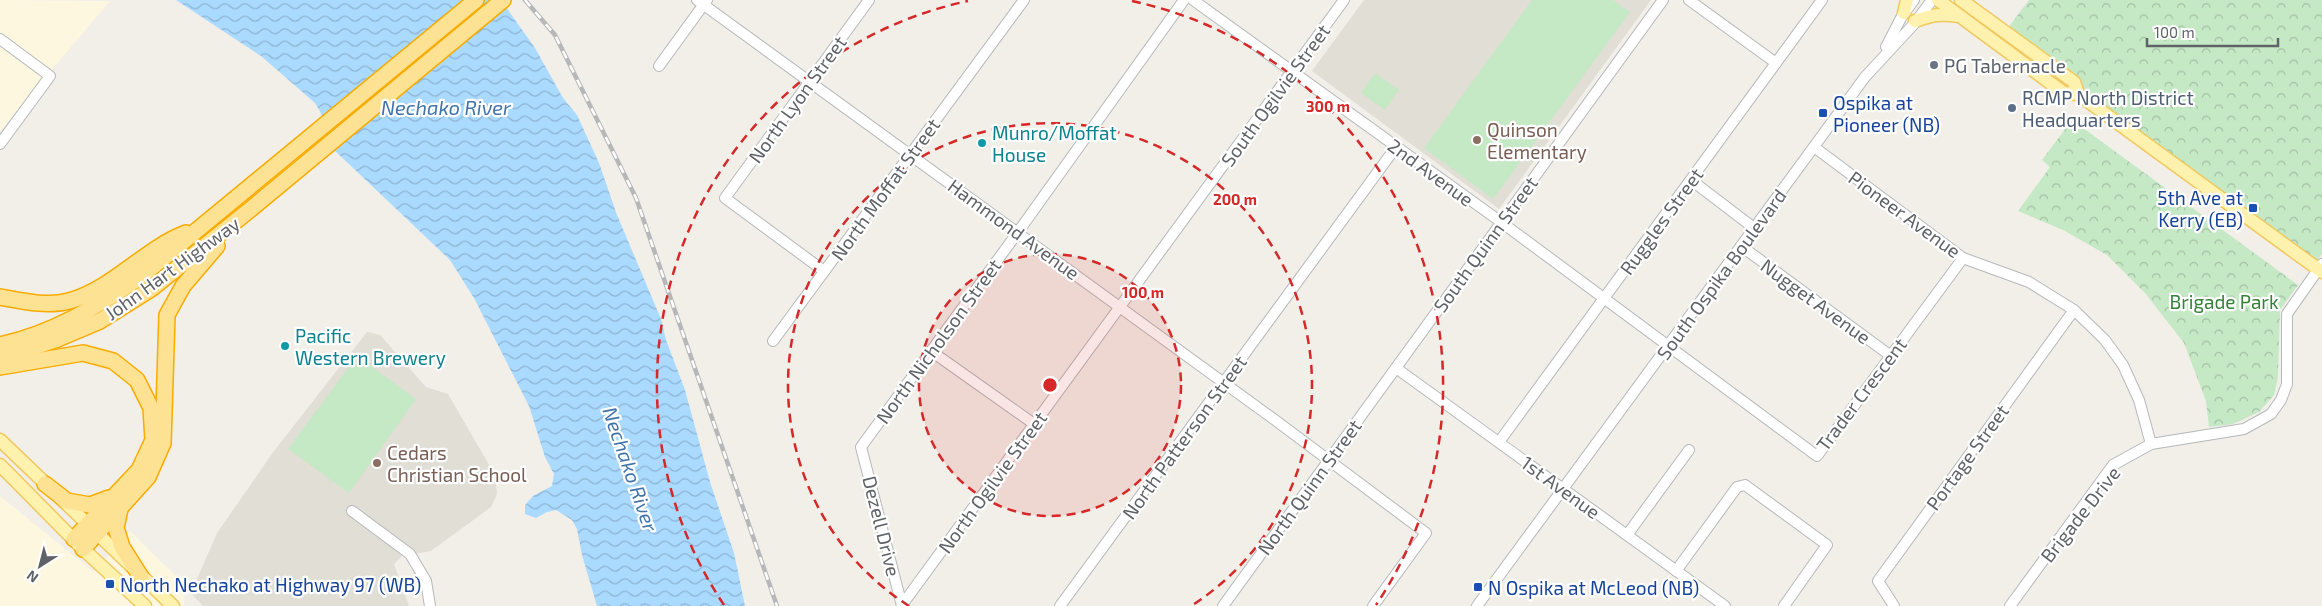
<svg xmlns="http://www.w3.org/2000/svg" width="2322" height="606" viewBox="0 0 2322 606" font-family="'Exo 2',sans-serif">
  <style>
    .commercial { fill: #fef7e0 }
    .education { fill: #e1ded6 }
    .park { fill: url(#park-crowns) }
    .pitch { fill: #c5e8c5 }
    .water { fill: url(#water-waves) }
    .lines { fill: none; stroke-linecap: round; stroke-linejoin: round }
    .minor-casing { stroke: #b5b8bc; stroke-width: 12 }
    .major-casing { stroke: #f2c960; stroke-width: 15 }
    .highway-casing { stroke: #f9ab00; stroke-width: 18 }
    .minor { stroke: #fff; stroke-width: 10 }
    .major { stroke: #fff2af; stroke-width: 12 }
    .highway { stroke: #fde293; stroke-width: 15 }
    .rail-casing { stroke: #b6b7b8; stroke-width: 4.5 }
    .rail { stroke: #fff; stroke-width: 2.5; stroke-dasharray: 8; stroke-linecap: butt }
    .ring { fill: none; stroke: #d62828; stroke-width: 2.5; stroke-dasharray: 9 6 }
    .worship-dot { fill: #6b7280; stroke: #fff; stroke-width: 2 }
    .service-dot { fill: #5c6f8a; stroke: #fff; stroke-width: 2 }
    .transit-dot { fill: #1a4fb4; stroke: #fff; stroke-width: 2 }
    .education-dot { fill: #8d6e63; stroke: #fff; stroke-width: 2 }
    .culture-dot { fill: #0f9aa8; stroke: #fff; stroke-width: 2 }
    .labels { text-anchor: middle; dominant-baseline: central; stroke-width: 4.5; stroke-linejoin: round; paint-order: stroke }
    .worship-label { font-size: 19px; fill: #5b616d; stroke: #fff; text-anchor: start }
    .street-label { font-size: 19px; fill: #5f6368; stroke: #fff }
    .service-label { font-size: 19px; fill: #4e5e75; stroke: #fff; text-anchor: start }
    .transit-label { font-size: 19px; fill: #164399; stroke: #fff; text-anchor: start }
    .education-label { font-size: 19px; fill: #785e54; stroke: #fff; text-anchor: start }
    .culture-label { font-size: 19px; fill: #0d838f; stroke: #fff; text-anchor: start }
    .park-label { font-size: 19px; fill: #348238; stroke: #fff }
    .water-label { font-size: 20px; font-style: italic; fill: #4174aa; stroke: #fff }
    .centre { fill: #d62828; stroke: #fff; stroke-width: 2.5 }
    .ring-label { font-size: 15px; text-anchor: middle; font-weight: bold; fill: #d62828; stroke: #fff; stroke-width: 4.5; stroke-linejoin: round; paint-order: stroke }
  </style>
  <defs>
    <pattern id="park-crowns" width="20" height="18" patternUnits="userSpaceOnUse" patternTransform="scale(1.25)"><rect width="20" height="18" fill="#c5e8c5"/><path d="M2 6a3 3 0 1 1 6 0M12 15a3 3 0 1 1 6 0" fill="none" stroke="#a3c0a4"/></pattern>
    <pattern id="water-waves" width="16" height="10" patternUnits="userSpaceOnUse" patternTransform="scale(1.25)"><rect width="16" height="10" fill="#aadaff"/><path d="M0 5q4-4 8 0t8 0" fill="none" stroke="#8eb4d2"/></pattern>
  </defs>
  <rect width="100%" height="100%" fill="#f1efe8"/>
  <g class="commercial">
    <path d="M0 0 110 1 0 131Z"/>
    <path d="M0 496 94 572 130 531 185 585 184 606H0Z"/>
  </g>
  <g class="education">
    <path d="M1364 0H1651L1499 209 1312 71Z"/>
    <path d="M367 332 380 335 426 387 448 394 495 475 497 494 491 507 431 551 402 556 394 564 409 606H203L191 593 217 533 274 451Z"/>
  </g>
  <g class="park">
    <path d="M2029 0H2322V254L2312 267 1999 40Z"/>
    <path d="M2072 120 2298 285 2280 310 2278 377 2274 395 2259 412 2233 424 2209 427 2206 401 2184 343 2145 293 2107 255 2063 230 2018 211 2050 167 2042 160Z"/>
  </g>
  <g class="pitch">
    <path d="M1532 0H1613L1630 12 1493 199 1424 148Z"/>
    <path d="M1375 73 1399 90 1385 110 1361 93Z"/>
    <path d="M357 356 416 399 349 493 288 449Z"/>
  </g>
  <path class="water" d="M176 0H501L535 48 563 98 577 115 599 163 617 215 661 319 666 340 685 390 710 482 734 553 745 606H597L582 555 577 529 572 520 556 510 547 512 536 518 525 514V505L533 496 552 486 554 474 545 457 529 406 474 298 450 260 332 148 320 111 315 103 261 56Z"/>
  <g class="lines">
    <g class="minor-casing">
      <g id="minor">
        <path d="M697 0 1275 420 1426 533 1373 606"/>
        <path d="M1193 0 1501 222 1817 456 1963 258"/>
        <path d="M1689 0 1776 63"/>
        <path d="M0 39 50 76 0 144"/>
        <path d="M1886 47 1902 16 1914 0"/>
        <path d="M659 66 707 0"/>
        <path d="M1814 147 1963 258 2029 282 2074 310 2105 340 2123 365 2139 400 2151 444"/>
        <path d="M1691 180 1754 228"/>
        <path d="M1741 246 1891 356"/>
        <path d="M824 271 725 198 869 0"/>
        <path d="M773 341 1024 0"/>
        <path d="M931 351 1034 424"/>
        <path d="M1396 368 1725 606"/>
        <path d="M1499 442 1822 0"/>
        <path d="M352 511 410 554 426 581 430 606"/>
        <path d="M1627 535 1689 450"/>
        <path d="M1676 571 1737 487 1745 485 1827 545 1784 606"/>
        <path d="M902 605 1344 0"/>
        <path d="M902 606 861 447 1018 232 1184 0"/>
        <path d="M1060 606 1396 147"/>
        <path d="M1223 606 1663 0"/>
        <path d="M1477 606 1865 77 1914 24 1932 0"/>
        <path d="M1894 606 1878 581 2074 310"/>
        <path d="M2010 606 2113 465 2151 444 2244 429 2271 414 2281 400 2287 384V314L2322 264"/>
      </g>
    </g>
    <g class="major-casing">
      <g id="major">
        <path d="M1938 0 2064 93 2078 94 2322 272"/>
        <path d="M1961 0 2074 82 2078 94"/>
        <path d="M1904 13 1907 0"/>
        <path d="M1915 21C1931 15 1942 13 1958 16"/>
        <path d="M0 440 173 606"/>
        <path d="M0 465 83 549 145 606"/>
      </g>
    </g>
    <g class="highway-casing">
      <g id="highway">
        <path d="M0 297C22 301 47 307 69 301 113 289 144 249 186 233"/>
        <path d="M0 345C52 334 96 307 139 278L476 0"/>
        <path d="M0 359 55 340 100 321 151 289 252 208 503 0"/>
        <path d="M0 367 83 353 113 361 137 380 151 408 153 440 139 470 74 539"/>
        <path d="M45 484 67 501 90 505 109 498"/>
        <path d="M120 509 116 528 122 547 141 577"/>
        <path d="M83 549 148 477 163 443 167 315 183 286 217 246"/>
      </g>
    </g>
    <use href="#minor" class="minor"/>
    <use href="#major" class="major"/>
    <use href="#highway" class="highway"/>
    <g class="rail-casing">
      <path id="rail" d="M525 0 555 35 636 198 777 606"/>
    </g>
    <use href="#rail" class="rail"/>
  </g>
  <circle cx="1050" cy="385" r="131" fill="#d62828" fill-opacity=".12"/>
  <g class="ring">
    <circle cx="1050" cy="385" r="131"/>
    <path d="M909 606A262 262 0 1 1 1191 606"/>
    <path d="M724 605A393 393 0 0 1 968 1M1132 1A393 393 0 0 1 1376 605"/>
  </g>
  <circle class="worship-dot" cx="1934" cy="65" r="5"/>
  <circle class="service-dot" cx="2012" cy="108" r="5"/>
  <g class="transit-dot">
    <rect x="1818" y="108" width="10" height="10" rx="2.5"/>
    <rect x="2248" y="203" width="10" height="10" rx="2.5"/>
    <rect x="105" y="579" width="10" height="10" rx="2.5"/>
    <rect x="1473" y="582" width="10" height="10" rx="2.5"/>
  </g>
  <g class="education-dot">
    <circle cx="1477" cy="140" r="5"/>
    <circle cx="377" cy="463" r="5"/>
  </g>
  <g class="culture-dot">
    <circle cx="982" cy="143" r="5"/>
    <circle cx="285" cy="346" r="5"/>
  </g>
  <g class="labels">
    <g class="worship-label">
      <text x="1944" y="65">PG Tabernacle</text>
    </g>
    <g class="street-label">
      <text transform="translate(1275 95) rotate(-54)">South Ogilvie Street</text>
      <text transform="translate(797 99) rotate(-54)">North Lyon Street</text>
      <text transform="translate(1431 172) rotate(36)">2nd Avenue</text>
      <text transform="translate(885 189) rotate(-54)">North Moffat Street</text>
      <text transform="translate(1905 214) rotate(36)">Pioneer Avenue</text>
      <text transform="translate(1661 221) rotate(-54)">Ruggles Street</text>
      <text transform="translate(1014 229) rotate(36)">Hammond Avenue</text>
      <text transform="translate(1485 244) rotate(-54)">South Quinn Street</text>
      <text transform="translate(172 268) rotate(-36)">John Hart Highway</text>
      <text transform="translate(1721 274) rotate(-54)">South Ospika Boulevard</text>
      <text transform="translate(1816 301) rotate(36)">Nugget Avenue</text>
      <text transform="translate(938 341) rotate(-54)">North Nicholson Street</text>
      <text transform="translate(1861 394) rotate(-53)">Trader Crescent</text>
      <text transform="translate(1184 437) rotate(-54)">North Patterson Street</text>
      <text transform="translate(1967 457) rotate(-54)">Portage Street</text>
      <text transform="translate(992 482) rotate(-54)">North Ogilvie Street</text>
      <text transform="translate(1309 487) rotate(-54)">North Quinn Street</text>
      <text transform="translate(1561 487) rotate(36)">1st Avenue</text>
      <text transform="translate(2080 514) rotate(-52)">Brigade Drive</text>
      <text transform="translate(882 526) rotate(76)">Dezell Drive</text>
    </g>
    <g class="service-label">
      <text x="2022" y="97">RCMP North District<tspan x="2022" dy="22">Headquarters</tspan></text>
    </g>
    <g class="transit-label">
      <text x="1833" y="102">Ospika at<tspan x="1833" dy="22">Pioneer (NB)</tspan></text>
      <text x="2243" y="197" text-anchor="end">5th Ave at<tspan x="2243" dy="22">Kerry (EB)</tspan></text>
      <text x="120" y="584">North Nechako at Highway 97 (WB)</text>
      <text x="1488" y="587">N Ospika at McLeod (NB)</text>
    </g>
    <g class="education-label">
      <text x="1487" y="129">Quinson<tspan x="1487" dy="22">Elementary</tspan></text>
      <text x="387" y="452">Cedars<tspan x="387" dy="22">Christian School</tspan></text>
    </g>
    <g class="culture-label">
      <text x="992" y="132">Munro/Moffat<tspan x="992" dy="22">House</tspan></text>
      <text x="295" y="335">Pacific<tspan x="295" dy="22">Western Brewery</tspan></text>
    </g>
    <g class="park-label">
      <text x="2224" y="301">Brigade Park</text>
    </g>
    <g class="water-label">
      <text x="446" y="107">Nechako River</text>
      <text transform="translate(631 469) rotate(71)">Nechako River</text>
    </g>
  </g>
  <circle cx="1050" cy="385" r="8" class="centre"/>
  <g class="ring-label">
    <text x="1328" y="112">300 m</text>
    <text x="1235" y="205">200 m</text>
    <text x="1143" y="298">100 m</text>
  </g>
  <g transform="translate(40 566) rotate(216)" stroke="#ffffff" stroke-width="4" paint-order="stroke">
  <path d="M0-4L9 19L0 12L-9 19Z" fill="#5f6368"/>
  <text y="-8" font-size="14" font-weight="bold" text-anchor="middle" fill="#5f6368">N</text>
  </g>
  <path d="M2147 38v8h131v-8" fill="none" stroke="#5f6368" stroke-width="2.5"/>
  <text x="2154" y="38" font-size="15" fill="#5f6368" stroke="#ffffff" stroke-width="4" paint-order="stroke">100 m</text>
</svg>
